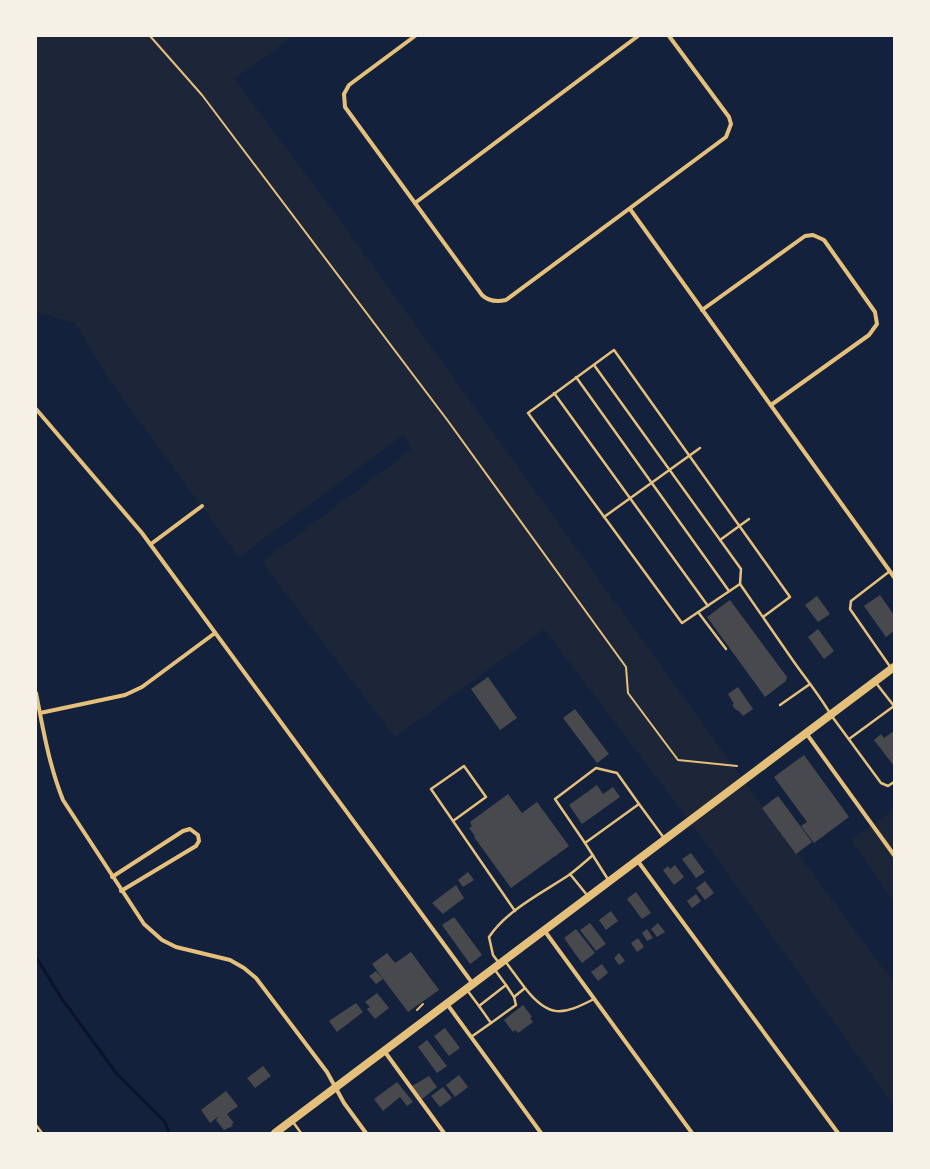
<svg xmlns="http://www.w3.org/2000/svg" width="930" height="1169" viewBox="0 0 930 1169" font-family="Lora,serif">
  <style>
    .green { fill: #1d2539 }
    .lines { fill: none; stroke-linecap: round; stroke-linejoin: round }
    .stream { stroke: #0b132b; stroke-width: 3 }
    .building { fill: #48494c }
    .path { stroke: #e5c07b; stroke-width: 2 }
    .service { stroke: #e5c07b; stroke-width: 2.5 }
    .minor { stroke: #e5c07b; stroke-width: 4 }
    .primary { stroke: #e5c07b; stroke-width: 8 }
  </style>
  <rect width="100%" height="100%" fill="#14213d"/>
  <g class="green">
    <path d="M36 36H293L234 79 331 208 752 792 894 983V1106L698 832 544 629 395 737 262 562 412 449 403 435 239 557 107 377 75 323 36 312Z"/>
    <path d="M894 810V902L851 840Z"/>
  </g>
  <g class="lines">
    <path class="stream" d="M36 957 62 999 117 1074 165 1122 169 1133"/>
  </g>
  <g class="building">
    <path d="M880 595 894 615V631L886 637 864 606Z"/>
    <path d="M817 596 830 614 818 622 805 605Z"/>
    <path d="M730 600 787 677 786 681 765 697 707 617Z"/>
    <path d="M818 629 834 651 824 659 808 637Z"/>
    <path d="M488 677 517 718 500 730 471 689Z"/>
    <path d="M738 687 753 709 743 716 738 710 737 711 732 705 734 704 728 694Z"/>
    <path d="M575 709 609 754 597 763 563 718Z"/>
    <path d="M894 731V766L874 740 881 734 884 738Z"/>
    <path d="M804 755 849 817 814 843 801 826 807 822 774 777Z"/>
    <path d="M597 785 603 794 613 787 620 797 582 824 569 805Z"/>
    <path d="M508 794 522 813 537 802 569 846 511 888 474 837 475 836 469 828 472 826 470 822Z"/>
    <path d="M778 796 812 842 796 854 762 808Z"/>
    <path d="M691 853 705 872 696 878 682 859Z"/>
    <path d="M675 865 684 877 674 885 663 870 668 866 670 869Z"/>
    <path d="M468 872 474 880 463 887 458 880Z"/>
    <path d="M705 881 714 893 705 900 696 888Z"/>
    <path d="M456 885 464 898 443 914 432 903Z"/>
    <path d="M636 892 651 913 642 919 627 899Z"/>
    <path d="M696 894 701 901 692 908 687 901Z"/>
    <path d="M611 911 618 921 606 930 599 920Z"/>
    <path d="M454 917 482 955 470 964 442 925Z"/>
    <path d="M590 923 606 944 596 951 580 930Z"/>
    <path d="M658 923 665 932 657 937 651 929Z"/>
    <path d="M576 929 595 953 582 963 564 938Z"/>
    <path d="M647 929 653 938 647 941 642 933Z"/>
    <path d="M638 938 644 947 637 952 631 943Z"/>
    <path d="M411 952 439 990 408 1012 372 964 387 953 395 963Z"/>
    <path d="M619 953 625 961 619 965 614 958Z"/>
    <path d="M602 964 608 973 598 981 591 972Z"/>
    <path d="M376 971 383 979 376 984 369 976Z"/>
    <path d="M377 993 389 1008 375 1019 367 1009 370 1007 365 1002Z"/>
    <path d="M356 1003 363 1012 337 1032 329 1021Z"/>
    <path d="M523 1005 532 1017 530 1018 533 1022 518 1033 515 1030 513 1032 504 1020Z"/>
    <path d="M445 1028 460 1048 449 1056 434 1036Z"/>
    <path d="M427 1040 447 1066 437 1073 418 1047Z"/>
    <path d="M263 1066 271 1076 255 1088 247 1078Z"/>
    <path d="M459 1075 468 1087 455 1097 446 1085Z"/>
    <path d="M429 1076 437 1087 422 1099 412 1086Z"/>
    <path d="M397 1082 413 1102 407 1106 400 1097 383 1111 374 1099Z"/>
    <path d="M443 1087 452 1098 440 1107 431 1096Z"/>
    <path d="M226 1091 238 1106 227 1114 234 1123 231 1124 233 1126 224 1130 216 1120 219 1116 210 1123 201 1110Z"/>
  </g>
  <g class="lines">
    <g class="path">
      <path d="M150 36 202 95 448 421 626 667 628 693 678 760 737 766"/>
      <path d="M417 1010 423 1004"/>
    </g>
    <g class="service">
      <path d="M594 365 741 569 740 584"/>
      <path d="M576 377 729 591"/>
      <path d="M554 393 708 606"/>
      <path d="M604 517 700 448"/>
      <path d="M720 540 749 519"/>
      <path d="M890 571 851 601 850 609 891 668"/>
      <path d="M698 612 726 649"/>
      <path d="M763 617 790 597 614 350 528 413 682 623 740 584C758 610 776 636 794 662 806 679 820 696 831 715L881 783 888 786 894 782"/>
      <path d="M876 683 894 706"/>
      <path d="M780 705 810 684"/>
      <path d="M849 739 894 706"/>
      <path d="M453 821 486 797 464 766 431 789 515 911"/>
      <path d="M585 843 555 799 596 768 617 773 639 804"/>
      <path d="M570 874 587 895"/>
      <path d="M609 881 585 843 639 804 664 838"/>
      <path d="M505 961 525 988"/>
      <path d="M499 963 493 955 489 937C507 910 542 893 569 875 577 869 585 862 593 855"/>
      <path d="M495 970 506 985"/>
      <path d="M467 990 479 1006 506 985 514 997 525 988C549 1019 563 1015 594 999"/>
      <path d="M479 1006 491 1023 516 1005 514 997"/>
      <path d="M471 1037 491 1023"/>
      <path d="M293 1122 301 1133"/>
      <path d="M36 1125 42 1133"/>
    </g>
    <g class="minor">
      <path d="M415 36 349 85 344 94 345 107 482 295C489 302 497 302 506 300L726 137 731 124 729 117 669 36"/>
      <path d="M415 203 638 36"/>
      <path d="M630 209 894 577"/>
      <path d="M702 310 805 236 813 235 824 240 875 312 877 324 869 335 771 405"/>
      <path d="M36 409 142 533 473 984"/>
      <path d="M151 544 202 506"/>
      <path d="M36 693C43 729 49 765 63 800L144 924 162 940 176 947 230 960 244 968 256 978 327 1072 344 1103 366 1133"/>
      <path d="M40 713 125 695 142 687 215 633"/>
      <path d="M806 733 894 855"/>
      <path d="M637 860 838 1133"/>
      <path d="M112 877 183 831 190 829 198 835 199 841 196 846 121 891"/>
      <path d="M544 930 692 1133"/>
      <path d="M447 1004 541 1133"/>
      <path d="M385 1052 444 1133"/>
    </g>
    <path class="primary" d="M275 1133 894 667"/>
  </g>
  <rect width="930" height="1169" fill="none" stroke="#f6f1e7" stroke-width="74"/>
</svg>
